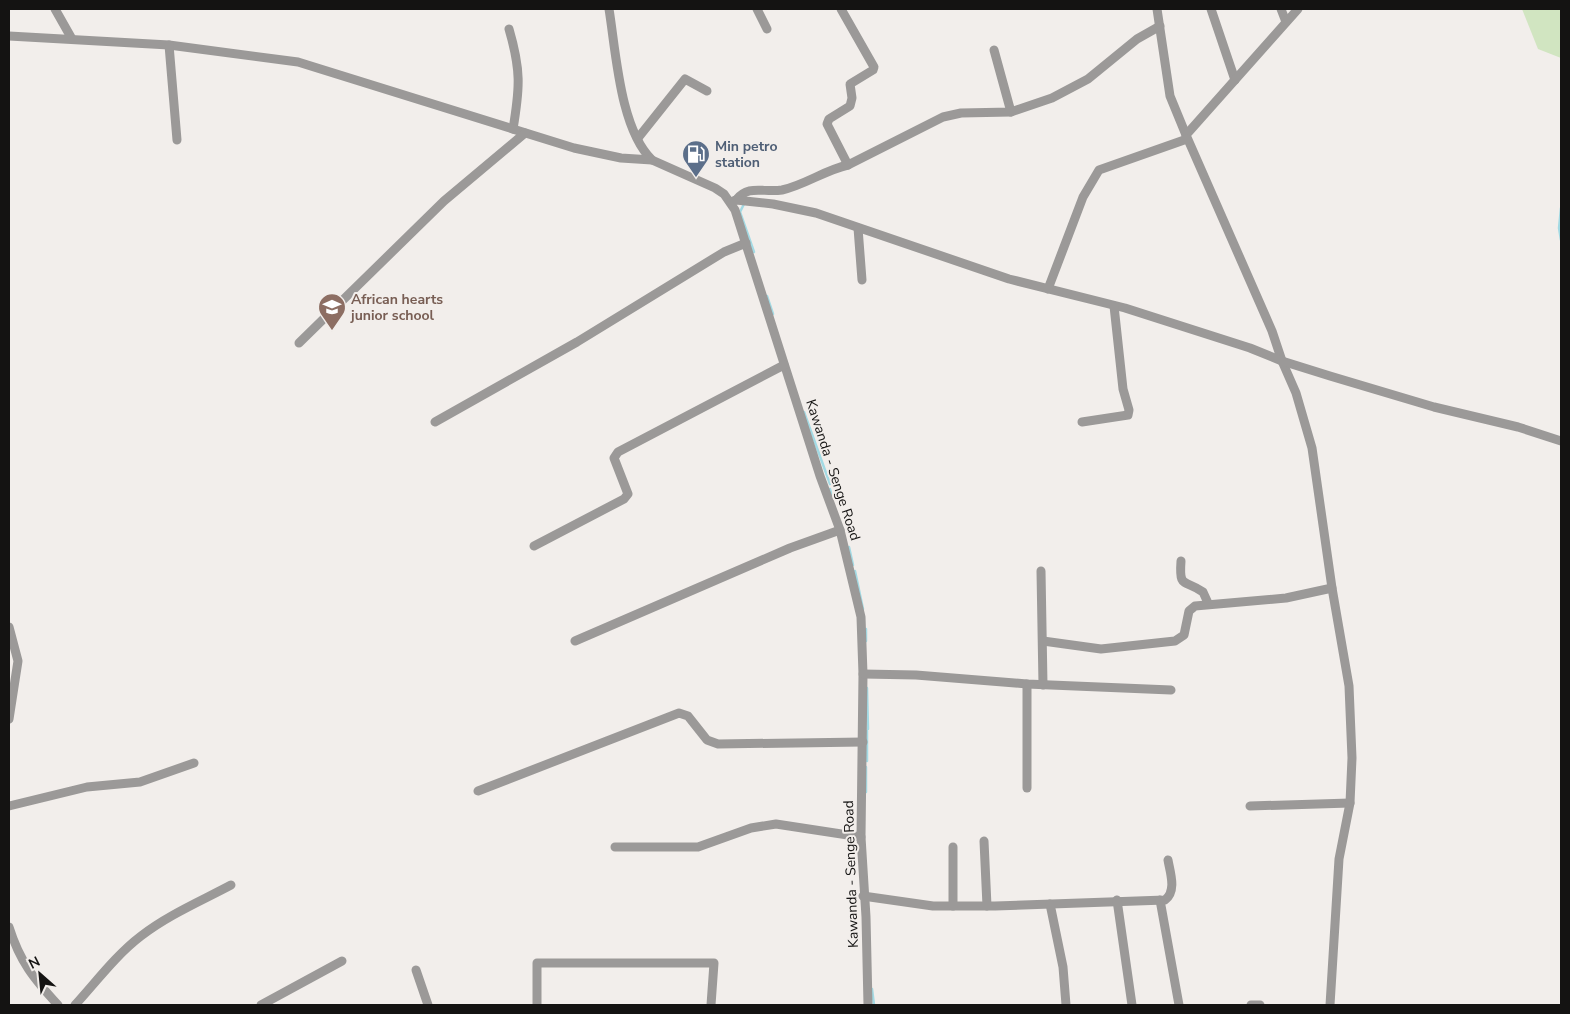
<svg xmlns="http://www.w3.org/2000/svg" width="1570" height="1014" viewBox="0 0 1570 1014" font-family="'Nunito Sans',sans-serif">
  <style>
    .green { fill: #d1e5c1 }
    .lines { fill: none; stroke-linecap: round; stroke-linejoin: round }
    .stream { stroke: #a3dae4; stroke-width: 2.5 }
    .minor { stroke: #9b9998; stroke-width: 9 }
    .labels { text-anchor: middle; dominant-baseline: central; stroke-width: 4; stroke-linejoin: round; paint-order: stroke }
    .service-label { font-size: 14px; font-weight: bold; fill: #4e5e75; stroke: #f2eeeb; text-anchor: start }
    .education-label { font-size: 14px; font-weight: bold; fill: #785e54; stroke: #f2eeeb; text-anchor: start }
    .street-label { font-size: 14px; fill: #141312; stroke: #f2eeeb }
  </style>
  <rect width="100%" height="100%" fill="#f2eeeb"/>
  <path class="green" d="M1522 9H1561V58L1538 49Z"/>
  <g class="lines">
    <g class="stream">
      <path d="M744 204 740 212 754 252"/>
      <path d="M1561 208 1559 228 1561 240"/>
      <path d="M767 296 773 314"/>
      <path d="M804 412 830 484"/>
      <path d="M830 489 832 497"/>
      <path d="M849 547 853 565"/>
      <path d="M855 571 863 609"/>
      <path d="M866 629V641"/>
      <path d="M867 688 868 729"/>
      <path d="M867 761V731"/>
      <path d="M866 792V767"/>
      <path d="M872 989 874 1005"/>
    </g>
    <g class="minor">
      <path d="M55 9 72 39"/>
      <path d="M609 9C616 52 620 129 652 160L715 188 724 194 735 210 820 476 840 530 861 617 863 674 861 837 866 917 868 1005"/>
      <path d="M757 9 767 29"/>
      <path d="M841 9 874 67 873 70 850 84 852 98 850 106 829 119 827 124 848 165"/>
      <path d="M1157 9 1170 96 1186 135"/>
      <path d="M1211 9 1235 80"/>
      <path d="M1281 9 1286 22"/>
      <path d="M1298 9 1186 135 1272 331 1282 361 1296 393 1312 448 1332 588 1349 686 1352 758 1350 803 1339 859 1330 1005"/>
      <path d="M509 29C521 70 520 87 513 129"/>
      <path d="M9 36 169 45 298 62 574 148 621 158 652 160"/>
      <path d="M169 45 177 140"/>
      <path d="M994 50 1011 112"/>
      <path d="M638 138 685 79 707 91"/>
      <path d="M736 200C749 184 763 193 782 190 805 185 825 170 848 165L943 117 961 113 1011 112 1052 98 1088 79 1137 39 1160 26"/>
      <path d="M731 202 736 200 773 204 816 213 1009 279 1125 308 1250 348 1282 361 1330 376 1434 407 1518 427 1561 441"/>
      <path d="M858 228 862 280"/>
      <path d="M1048 289 1083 197 1099 170 1187 139"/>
      <path d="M299 343 444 201 525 133"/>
      <path d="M435 422 577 342 724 252 746 243"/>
      <path d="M1082 422 1128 415 1129 410 1123 389 1114 306"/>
      <path d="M534 546 624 499 628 494 614 458 618 452 784 365"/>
      <path d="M1181 561C1179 589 1184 579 1203 592L1208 603"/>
      <path d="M1041 571 1043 685"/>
      <path d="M9 627 18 661 9 719"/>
      <path d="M575 641 790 548 840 530"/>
      <path d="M1043 641 1101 649 1175 641 1184 635 1189 611 1195 606 1286 598 1332 588"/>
      <path d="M863 674 916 675 1027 684 1171 690"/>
      <path d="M1027 788V684"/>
      <path d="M478 791 679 713 688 716 707 740 718 744 863 742"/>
      <path d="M9 806 87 787 140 782 194 763"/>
      <path d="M1250 806 1350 803"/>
      <path d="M984 841 987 906"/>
      <path d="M615 847H698L751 828 776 824 861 837"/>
      <path d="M863 896 933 906H995L1165 900C1177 891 1170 872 1168 860"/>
      <path d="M1117 900 1132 1005"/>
      <path d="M1160 900 1179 1005"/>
      <path d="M1050 904 1063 967 1066 1005"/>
      <path d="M953 906V847"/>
      <path d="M9 927C20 962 34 979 58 1005"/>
      <path d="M416 970 428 1005"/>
      <path d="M75 1005C96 982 116 955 141 936 168 915 201 901 231 885"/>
      <path d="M261 1005 342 961"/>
      <path d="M537 1005V963H714L711 1005"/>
      <path d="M1251 1005H1260"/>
    </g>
  </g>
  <defs>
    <g id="fuel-pin" transform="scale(1.4375)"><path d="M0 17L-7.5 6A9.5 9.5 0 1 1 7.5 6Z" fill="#5c6f8a" stroke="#f2eeeb"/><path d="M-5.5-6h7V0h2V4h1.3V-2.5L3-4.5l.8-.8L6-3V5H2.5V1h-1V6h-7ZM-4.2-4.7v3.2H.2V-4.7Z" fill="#fff"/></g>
    <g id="school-pin" transform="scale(1.4375)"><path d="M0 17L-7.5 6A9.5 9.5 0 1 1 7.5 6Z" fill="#8d6e63" stroke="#f2eeeb"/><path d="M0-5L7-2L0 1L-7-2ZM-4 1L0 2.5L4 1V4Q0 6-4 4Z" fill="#fff"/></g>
  </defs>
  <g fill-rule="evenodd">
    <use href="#fuel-pin" x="696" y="154"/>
    <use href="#school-pin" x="332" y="307"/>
  </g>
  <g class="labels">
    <g class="service-label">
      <text x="715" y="146">Min petro<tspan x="715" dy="16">station</tspan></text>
    </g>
    <g class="education-label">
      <text x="351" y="299">African hearts<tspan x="351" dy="16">junior school</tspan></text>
    </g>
    <g class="street-label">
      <text transform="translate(833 470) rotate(72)">Kawanda - Senge Road</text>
      <text transform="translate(851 874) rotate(-92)">Kawanda - Senge Road</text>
    </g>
  </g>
  <rect width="1570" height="1014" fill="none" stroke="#141312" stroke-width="20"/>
  <g transform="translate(40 974) rotate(333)" stroke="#f2eeeb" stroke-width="4" paint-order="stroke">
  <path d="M0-4L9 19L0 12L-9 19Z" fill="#141312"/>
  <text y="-8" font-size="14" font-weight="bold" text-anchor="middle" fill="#141312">N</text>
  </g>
</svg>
